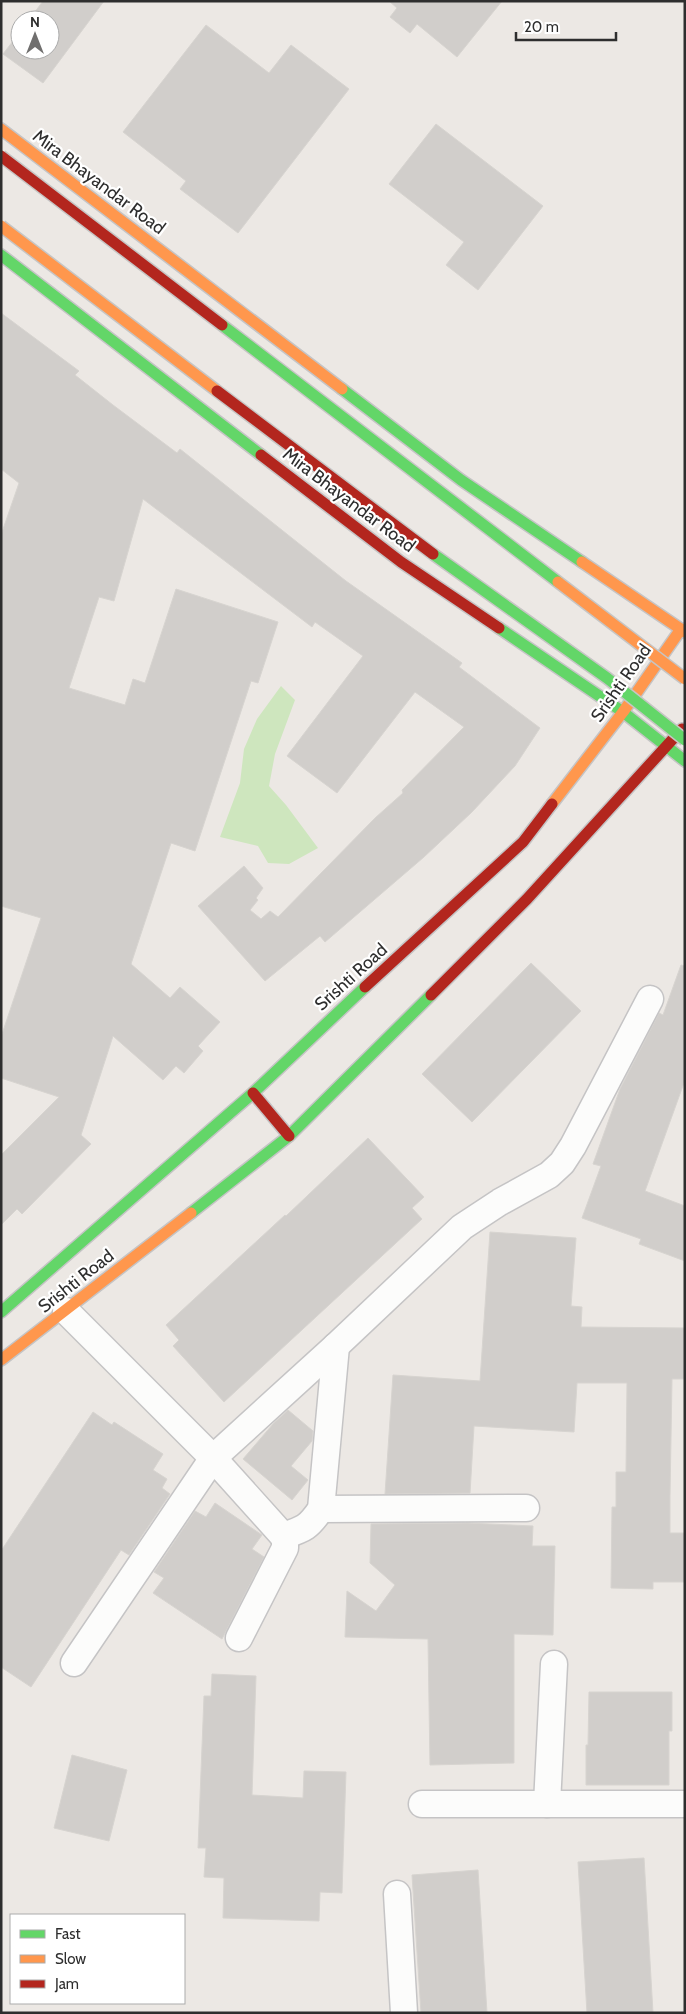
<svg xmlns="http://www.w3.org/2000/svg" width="686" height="2014" viewBox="0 0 686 2014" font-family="Cabin,sans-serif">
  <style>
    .green { fill: #cee6be }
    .building { fill: #d1cecb; stroke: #d7d4d0 }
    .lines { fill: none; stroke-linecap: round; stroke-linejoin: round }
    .street-casing { stroke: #c5c4c5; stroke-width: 29 }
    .fast-casing { stroke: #c5c4c5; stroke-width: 14 }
    .slow-casing { stroke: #c5c4c5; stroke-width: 14 }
    .jam-casing { stroke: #c5c4c5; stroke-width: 14 }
    .street { stroke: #fcfcfb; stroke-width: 26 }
    .fast { stroke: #63d668; stroke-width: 11 }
    .slow { stroke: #ff974d; stroke-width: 11 }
    .jam { stroke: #b3261e; stroke-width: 11 }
    .fast-bridge-casing { stroke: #c6c5c4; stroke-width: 14; stroke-linecap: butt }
    .slow-bridge-casing { stroke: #c6c5c4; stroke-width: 14; stroke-linecap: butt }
    .jam-bridge-casing { stroke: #c6c5c4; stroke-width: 14; stroke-linecap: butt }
    .fast-bridge { stroke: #63d668; stroke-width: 11 }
    .slow-bridge { stroke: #ff974d; stroke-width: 11 }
    .jam-bridge { stroke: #b3261e; stroke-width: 11 }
    .labels { text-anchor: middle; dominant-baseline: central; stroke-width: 4.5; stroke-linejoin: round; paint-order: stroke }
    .street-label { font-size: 18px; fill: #2e2e2e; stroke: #fff }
  </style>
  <rect width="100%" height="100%" fill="#ece8e4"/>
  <path class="green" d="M281 686 295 700 275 754 269 786 286 805 318 848 289 864 268 863 258 846 220 837 240 783 244 749 257 719Z"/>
  <g class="building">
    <path d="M43 1H104L43 83 3 54 20 32V50H50V20H29Z"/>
    <path d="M389 1H502L457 57 417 24 410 33 390 17 397 8Z"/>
    <path d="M206 25 269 73 291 45 349 89 238 233 180 189 186 181 123 132Z"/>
    <path d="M436 124 543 206 478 290 446 265 464 242 389 184Z"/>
    <path d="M1 313 79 371 75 375 113 405 177 453 180 449 346 581 462 663 459 667 540 728 515 766 472 812 424 857 325 942 320 936 265 981 198 906 244 866 263 888 256 898 258 900 250 910 261 919 270 911 278 917 375 818 403 793 402 790 464 727 415 692 337 793 287 756 363 656 315 622 312 627 143 499 114 601 99 597 69 688 125 705 133 679 145 683 176 589 278 622 258 683 251 681 195 851 171 843 131 964 170 998 180 987 220 1022 198 1046 203 1051 184 1073 176 1066 163 1080 113 1036 81 1135 91 1144 22 1214 17 1209 1 1225V1155L59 1097 1 1078V1037L41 918 1 906V535L19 483 1 469Z"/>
    <path d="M531 963 581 1011 472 1122 422 1074Z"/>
    <path d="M681 965 685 966V1080L645 1191 685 1206V1261L639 1244 641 1239 582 1218 601 1166 593 1164 620 1089 659 1013 663 1015Z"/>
    <path d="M368 1138 424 1197 412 1208 422 1219 224 1402 173 1346 179 1340 166 1325 285 1215 286 1216Z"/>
    <path d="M490 1232 576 1238 571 1306 582 1307 581 1327 685 1328V1379H672L670 1495V1533H685V1582H653V1589L611 1588 612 1507H616V1472H626L627 1383H577L574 1432 474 1426 470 1493 385 1494 393 1375 480 1381Z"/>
    <path d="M288 1410 313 1431 312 1441 291 1466 308 1480 292 1500 243 1459 273 1424Z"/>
    <path d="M93 1412 112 1425 114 1422 163 1454 153 1470 167 1479 162 1488 170 1494 129 1555 121 1550 31 1687 1 1667V1551Z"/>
    <path d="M215 1503 262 1535 252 1549 264 1557 222 1639 153 1593 164 1578 154 1572 195 1511 206 1517Z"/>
    <path d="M468 1523 533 1526 532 1546H555L553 1635 514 1634V1763L430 1765 428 1639 345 1637 347 1591 376 1611 395 1585 370 1563 371 1524Z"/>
    <path d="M212 1674 256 1676 252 1795 303 1798 304 1771 346 1772 342 1893 320 1892 319 1921 223 1918 224 1878 204 1877 206 1848H198L204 1696H211Z"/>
    <path d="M589 1692H672V1731H669V1785H586V1745H588Z"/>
    <path d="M72 1755 127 1770 109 1841 54 1828Z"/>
    <path d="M644 1858 653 2013H587L578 1862Z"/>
    <path d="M478 1870 487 2013H421L412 1875Z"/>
  </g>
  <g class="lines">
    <g class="street-casing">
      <g id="street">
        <path d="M66 1311 213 1458 285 1538V1548L239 1638"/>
        <path d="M321 1509 526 1508"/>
        <path d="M283 1536C304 1529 308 1528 321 1509L336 1346"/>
        <path d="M74 1663 213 1458 336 1346 462 1227 500 1202 549 1175 562 1163 573 1146 650 999"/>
        <path d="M422 1804H685"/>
        <path d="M547 1804 554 1664"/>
        <path d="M397 1894 404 2013"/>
      </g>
    </g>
    <g class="fast-casing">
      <g id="fast">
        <path d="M1 255 261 455"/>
        <path d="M342 389 461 480 582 562"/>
        <path d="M499 628 623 712 685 761"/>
        <path d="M191 1213 289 1136 431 995"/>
        <path d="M1 1312 253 1093 365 987"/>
      </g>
    </g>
    <g class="slow-casing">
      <g id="slow">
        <path d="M1 129 342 389"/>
        <path d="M582 562 685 632"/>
        <path d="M552 804 623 712 681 629"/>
        <path d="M1 1360 191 1213"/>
      </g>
    </g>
    <g class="jam-casing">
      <g id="jam">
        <path d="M261 455 401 562 499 628"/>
        <path d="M365 987 523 842 552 804"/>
        <path d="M431 995 527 899 682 729"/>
        <path d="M253 1093 289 1136"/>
      </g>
    </g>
    <use href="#street" class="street"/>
    <use href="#fast" class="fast"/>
    <use href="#slow" class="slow"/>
    <use href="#jam" class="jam"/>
    <g class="fast-bridge-casing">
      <g id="fast-bridge">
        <path d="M222 325 558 582"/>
        <path d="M433 554 607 678 685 740"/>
      </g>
    </g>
    <g class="slow-bridge-casing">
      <g id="slow-bridge">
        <path d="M1 226 217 391"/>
        <path d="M558 582 685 679"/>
      </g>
    </g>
    <g class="jam-bridge-casing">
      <g id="jam-bridge">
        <path d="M1 156 222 325"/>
        <path d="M217 391 433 554"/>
      </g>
    </g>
    <use href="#fast-bridge" class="fast-bridge"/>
    <use href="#slow-bridge" class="slow-bridge"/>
    <use href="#jam-bridge" class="jam-bridge"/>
  </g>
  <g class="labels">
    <g class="street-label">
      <text transform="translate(99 182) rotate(37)">Mira Bhayandar Road</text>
      <text transform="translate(349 500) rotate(37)">Mira Bhayandar Road</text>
      <text transform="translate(621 683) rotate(-55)">Srishti Road</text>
      <text transform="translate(351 977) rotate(-42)">Srishti Road</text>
      <text transform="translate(76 1281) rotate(-38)">Srishti Road</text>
    </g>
  </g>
  <rect width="686" height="2014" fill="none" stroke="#2e2e2e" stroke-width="5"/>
  <rect x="10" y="1914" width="175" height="90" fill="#ffffff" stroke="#ababab"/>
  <rect x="20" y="1930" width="25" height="8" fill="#63d668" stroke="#ababab"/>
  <text x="55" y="1939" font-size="15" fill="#2e2e2e">Fast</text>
  <rect x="20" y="1955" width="25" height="8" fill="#ff974d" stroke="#ababab"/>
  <text x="55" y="1964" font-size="15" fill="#2e2e2e">Slow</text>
  <rect x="20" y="1980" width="25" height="8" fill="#b3261e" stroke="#ababab"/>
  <text x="55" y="1989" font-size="15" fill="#2e2e2e">Jam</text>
  <g transform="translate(35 35)"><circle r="24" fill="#ffffff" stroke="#ababab"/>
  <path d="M0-4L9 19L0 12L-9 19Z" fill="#706f6e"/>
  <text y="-8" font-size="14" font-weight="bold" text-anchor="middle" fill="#2e2e2e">N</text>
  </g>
  <path d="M516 32v8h100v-8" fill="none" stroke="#2e2e2e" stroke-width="2.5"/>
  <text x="524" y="32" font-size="15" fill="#2e2e2e" stroke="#ffffff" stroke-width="4" paint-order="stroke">20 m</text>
</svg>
